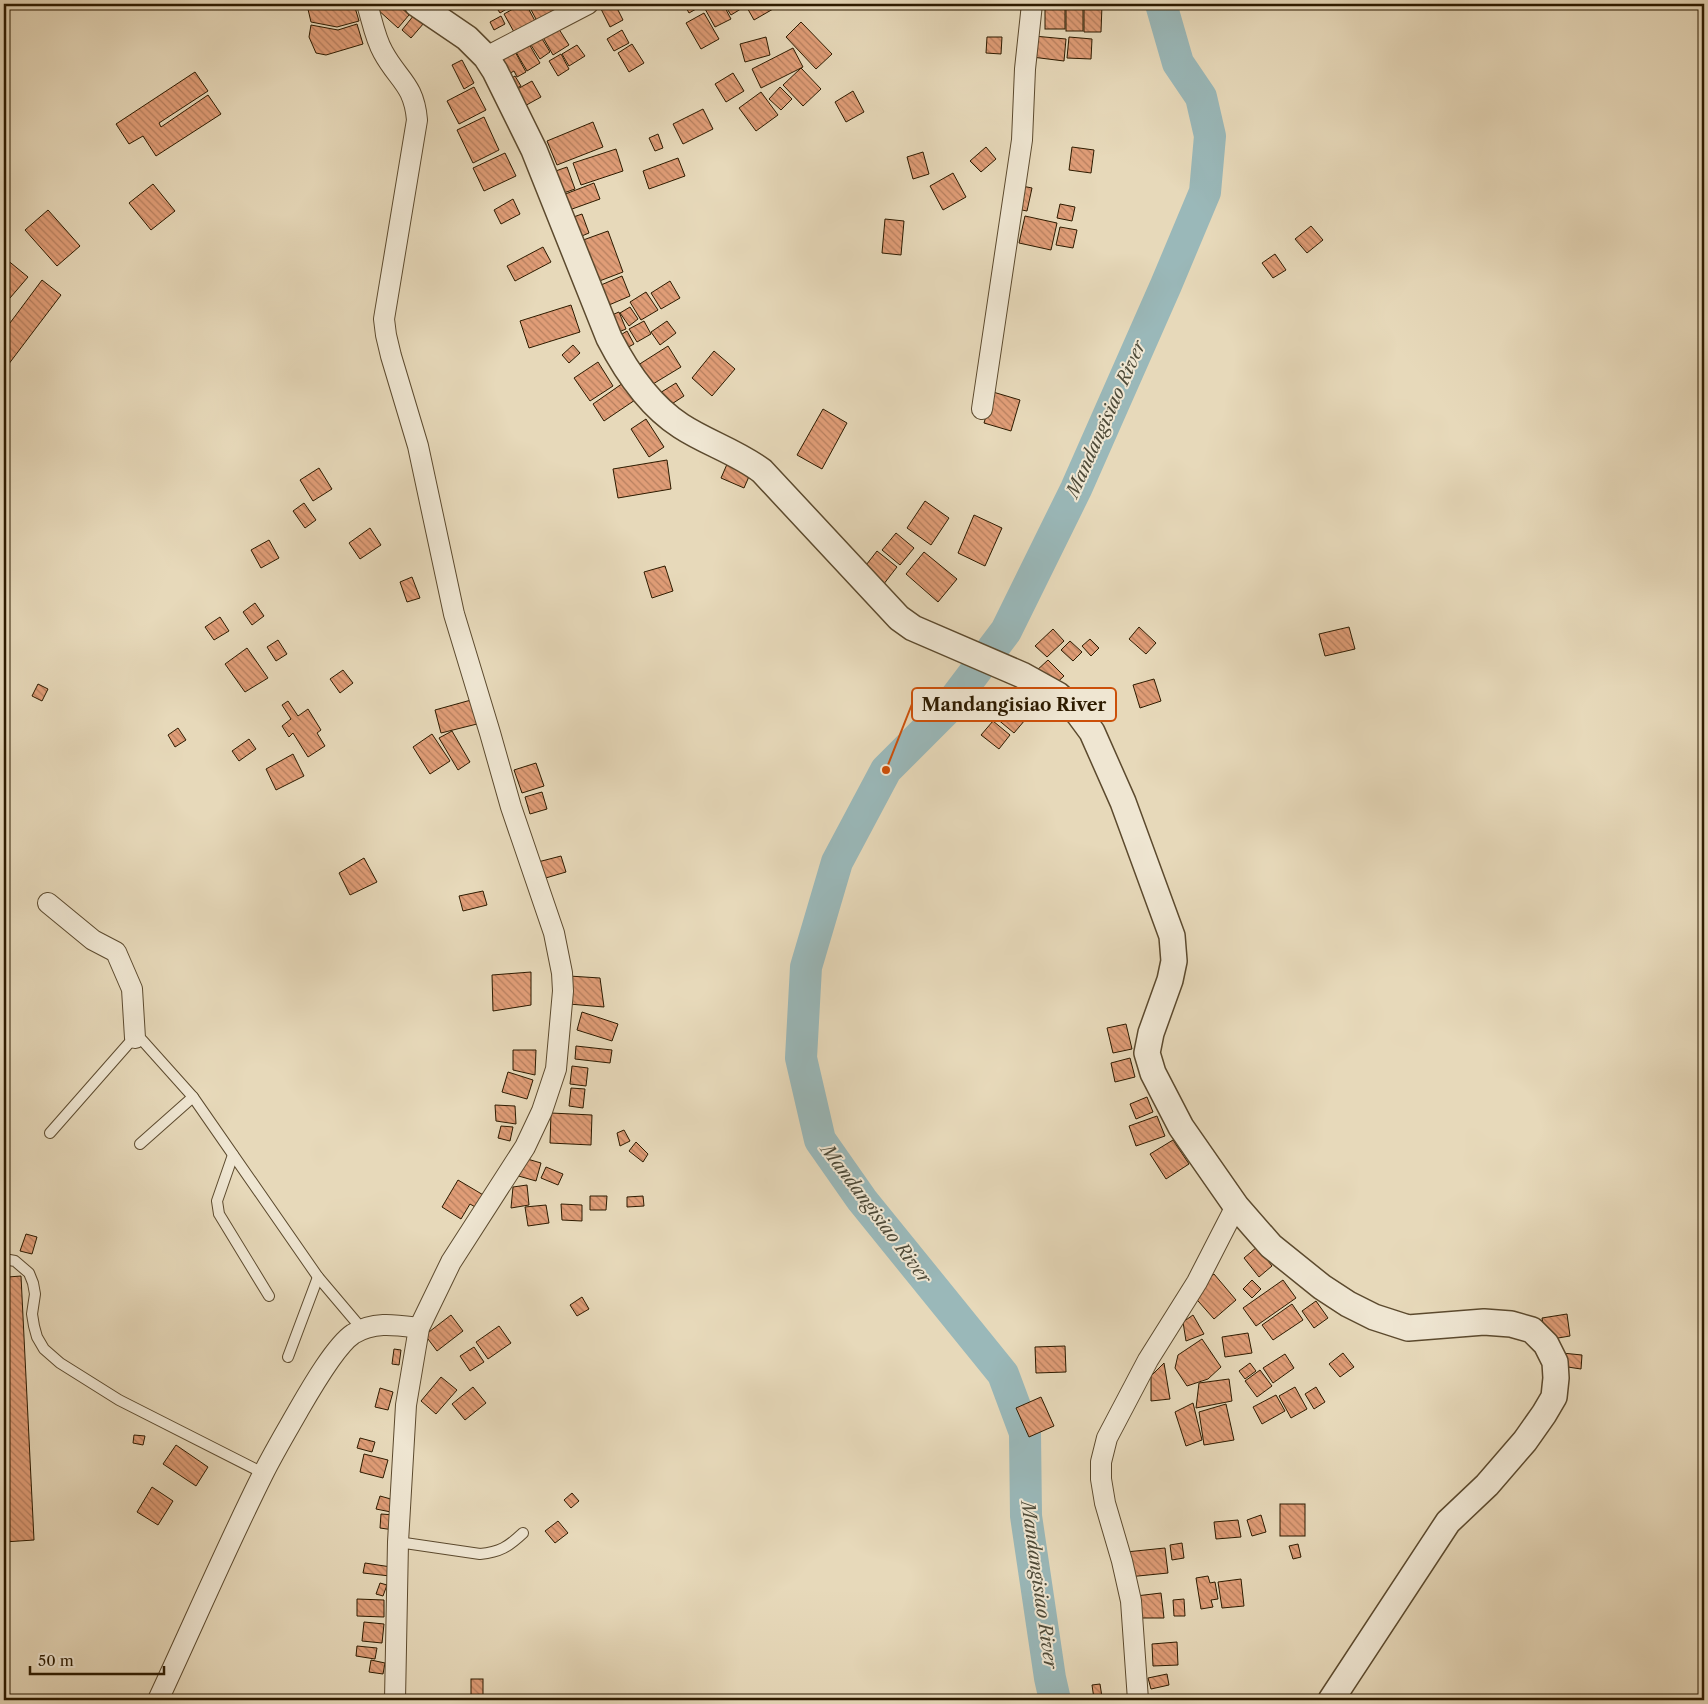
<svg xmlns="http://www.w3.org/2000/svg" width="1708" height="1704" viewBox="0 0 1708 1704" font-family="'Libre Caslon Text',serif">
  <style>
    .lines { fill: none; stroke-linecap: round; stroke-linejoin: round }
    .river { stroke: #9ab8b9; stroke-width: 32 }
    .building { fill: url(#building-back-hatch); stroke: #2d1b00 }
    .service-casing { stroke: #5c4a2e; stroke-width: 12 }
    .minor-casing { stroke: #5c4a2e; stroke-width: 22 }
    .tertiary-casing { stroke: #5c4a2e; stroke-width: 28 }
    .service { stroke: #efe6d2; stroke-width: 10 }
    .minor { stroke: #efe6d2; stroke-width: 20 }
    .tertiary { stroke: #efe6d2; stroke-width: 25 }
    .labels { text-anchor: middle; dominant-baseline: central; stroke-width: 4; stroke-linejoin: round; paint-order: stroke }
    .water-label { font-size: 18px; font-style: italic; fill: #4e4a38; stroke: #efe6d2 }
    .leader { fill: none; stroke: #cc500a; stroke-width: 2 }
    .callout-dot { fill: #cc500a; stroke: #efe6d2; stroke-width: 2 }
    .callout { fill: #efe6d2; stroke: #cc500a; stroke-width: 2 }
    .callout-label { font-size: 18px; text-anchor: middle; font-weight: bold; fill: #2d1b00 }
  </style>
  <defs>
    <pattern id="building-back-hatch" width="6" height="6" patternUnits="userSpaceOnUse" patternTransform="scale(1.25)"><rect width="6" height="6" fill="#e09d77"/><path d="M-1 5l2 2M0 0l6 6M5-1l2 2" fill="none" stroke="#b67f5f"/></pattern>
  </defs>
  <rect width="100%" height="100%" fill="#e7d9ba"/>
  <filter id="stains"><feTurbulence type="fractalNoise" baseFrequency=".004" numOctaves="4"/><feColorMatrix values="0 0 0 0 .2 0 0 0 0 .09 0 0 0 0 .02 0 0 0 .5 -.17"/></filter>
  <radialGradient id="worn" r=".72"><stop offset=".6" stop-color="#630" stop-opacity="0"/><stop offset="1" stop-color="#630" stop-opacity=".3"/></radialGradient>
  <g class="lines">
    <path class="river" d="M1055 1700 1050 1678 1026 1516 1025 1433 1003 1374 862 1200 820 1140 801 1058 806 967 837 862 886 770 947 709 1006 631 1076 489 1166 285 1205 192 1210 136 1201 97 1178 63 1161 4"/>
  </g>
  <g class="building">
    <path d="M310 4H354L359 21 337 27 311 22 307 5Z"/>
    <path d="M382 4H397L409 15 398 28 377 9Z"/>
    <path d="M494 4H515L500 13Z"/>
    <path d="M522 4H526L535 21 514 32 504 14Z"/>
    <path d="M528 4H556L559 8 537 21Z"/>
    <path d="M612 4H615L623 20 610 27 601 9Z"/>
    <path d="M684 4H705L689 13Z"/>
    <path d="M709 4H723L731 19 715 27 704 7Z"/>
    <path d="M724 4H742L744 7 731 15Z"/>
    <path d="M745 4H779L780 5 754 20Z"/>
    <rect x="1045" y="4" width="20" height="25"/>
    <path d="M1084 5H1102L1101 32H1084Z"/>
    <rect x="1066" y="9" width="17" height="22"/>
    <path d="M704 13 719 39 701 49 686 23Z"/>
    <path d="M414 15 424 23 411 38 402 30Z"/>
    <path d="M501 16 505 24 494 30 490 22Z"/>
    <path d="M801 22 832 54 816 69 786 37Z"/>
    <path d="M555 23 569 45 553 55 540 32Z"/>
    <path d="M357 24 363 44 326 55 316 53 309 37 311 25 338 30Z"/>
    <path d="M622 30 629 43 614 51 607 39Z"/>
    <path d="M538 32 550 52 540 59 527 39Z"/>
    <path d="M1034 36 1066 39 1064 61 1032 57Z"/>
    <path d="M766 37 770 55 745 62 740 44Z"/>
    <path d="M987 37H1002L1001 54 986 53Z"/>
    <path d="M1069 37 1092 39 1091 59 1067 58Z"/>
    <path d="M526 39 540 63 527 71 513 47Z"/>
    <path d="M632 44 644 63 629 72 618 53Z"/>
    <path d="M577 45 585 56 569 66 562 54Z"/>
    <path d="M512 46 526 72 517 77 514 71 501 78 490 58Z"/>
    <path d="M793 48 803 67 761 88 752 69Z"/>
    <path d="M561 54 569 69 558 76 549 61Z"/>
    <path d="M462 60 474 83 464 89 452 65Z"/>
    <path d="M801 68 821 89 803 106 783 85Z"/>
    <path d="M195 72 208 91 159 123 161 127 208 95 221 114 156 156 143 136 129 144 116 124Z"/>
    <path d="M733 73 744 91 726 102 715 84Z"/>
    <path d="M515 76 521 86 509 92 504 83Z"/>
    <path d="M532 81 541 97 521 108 512 92Z"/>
    <path d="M474 87 486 110 459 124 447 101Z"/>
    <path d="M780 87 792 99 781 110 769 99Z"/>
    <path d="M853 91 864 112 846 122 835 102Z"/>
    <path d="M761 92 778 115 756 131 739 108Z"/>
    <path d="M703 109 713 129 683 144 673 124Z"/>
    <path d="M484 117 499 150 473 163 457 130Z"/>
    <path d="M593 122 603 147 557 165 547 141Z"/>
    <path d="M658 134 663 148 655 151 649 138Z"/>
    <path d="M986 147 996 159 981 172 970 161Z"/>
    <path d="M1072 147 1094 150 1091 173 1069 170Z"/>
    <path d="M616 149 623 171 581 185 573 163Z"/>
    <path d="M923 152 929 174 913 179 907 157Z"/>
    <path d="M505 153 516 176 484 191 473 168Z"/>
    <path d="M678 158 685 176 649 189 643 171Z"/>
    <path d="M567 167 575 189 558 195 550 173Z"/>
    <path d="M953 173 966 197 943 210 930 186Z"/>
    <path d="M594 183 600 199 561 213 555 198Z"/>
    <path d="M153 184 175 211 151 230 129 203Z"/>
    <path d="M1017 185 1032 188 1027 211 1012 208Z"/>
    <path d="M513 199 520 214 501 224 494 210Z"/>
    <path d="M1060 204 1075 207 1072 221 1057 218Z"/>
    <path d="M48 210 80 246 57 266 25 230Z"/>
    <path d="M582 214 589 233 572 240 565 220Z"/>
    <path d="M1025 216 1057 223 1051 250 1019 243Z"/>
    <path d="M885 219 904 221 901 255 882 253Z"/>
    <path d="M1311 226 1323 240 1307 253 1295 239Z"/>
    <path d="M1060 227 1077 230 1073 248 1056 245Z"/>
    <path d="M608 231 623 272 589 285 575 243Z"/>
    <path d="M543 247 551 262 515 281 507 266Z"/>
    <path d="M1275 254 1286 270 1273 278 1262 263Z"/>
    <path d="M6 259 28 277 4 305V261Z"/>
    <path d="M622 276 630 296 602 308 594 288Z"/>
    <path d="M42 280 61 295 8 365 4 362V331Z"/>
    <path d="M670 281 680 298 661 309 651 293Z"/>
    <path d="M646 292 658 310 641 320 630 302Z"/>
    <path d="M571 305 580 332 529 348 520 321Z"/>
    <path d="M630 307 638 319 629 326 620 313Z"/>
    <path d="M619 312 626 329 609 336 602 319Z"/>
    <path d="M644 321 651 334 637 342 629 329Z"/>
    <path d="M667 321 676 333 660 345 651 332Z"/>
    <path d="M627 331 634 344 621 351 614 339Z"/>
    <path d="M573 345 580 353 569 363 562 355Z"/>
    <path d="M668 346 681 367 648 387 635 367Z"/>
    <path d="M714 351 735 369 712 396 692 378Z"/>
    <path d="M598 362 613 386 590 401 574 378Z"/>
    <path d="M626 381 638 398 604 421 593 404Z"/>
    <path d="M676 383 684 396 664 409 655 396Z"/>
    <path d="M993 392 1020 400 1011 431 984 423Z"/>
    <path d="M823 409 847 423 822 469 797 455Z"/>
    <path d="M646 419 664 447 649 457 631 429Z"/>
    <path d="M731 455 754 465 744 488 721 478Z"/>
    <path d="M667 460 671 489 618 498 613 469Z"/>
    <path d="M319 468 332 489 313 501 300 480Z"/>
    <path d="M925 501 949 518 931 545 907 528Z"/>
    <path d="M304 503 316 520 305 528 293 511Z"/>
    <path d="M974 515 1002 528 985 566 958 553Z"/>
    <path d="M370 528 381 545 360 559 349 543Z"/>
    <path d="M896 533 914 548 900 565 882 550Z"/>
    <path d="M269 540 279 558 261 568 251 550Z"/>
    <path d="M877 551 897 567 883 585 863 569Z"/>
    <path d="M924 552 957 579 938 602 906 574Z"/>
    <path d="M665 566 673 591 652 598 644 572Z"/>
    <path d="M412 577 420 598 407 602 400 582Z"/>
    <path d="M255 603 264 616 252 625 243 612Z"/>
    <path d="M220 617 229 631 214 640 205 627Z"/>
    <path d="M1139 627 1156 643 1146 654 1129 639Z"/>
    <path d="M1349 627 1355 649 1325 656 1319 634Z"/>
    <path d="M1053 629 1064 641 1047 657 1035 646Z"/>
    <path d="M1090 639 1099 648 1091 656 1082 646Z"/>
    <path d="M278 640 287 654 276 661 267 647Z"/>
    <path d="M1070 641 1082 652 1073 661 1061 650Z"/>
    <path d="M247 648 268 678 245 692 225 664Z"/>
    <path d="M1048 660 1064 676 1051 688 1035 672Z"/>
    <path d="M343 670 353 683 340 693 330 679Z"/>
    <path d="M1154 679 1161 701 1140 708 1133 685Z"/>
    <path d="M38 684 48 689 42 701 32 696Z"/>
    <path d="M471 700 477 724 441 733 435 710Z"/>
    <path d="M288 701 298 716 308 709 321 730 317 733 325 746 308 757 293 733 289 737 282 726 291 719 282 705Z"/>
    <path d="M1008 705 1025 720 1014 733 996 718Z"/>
    <path d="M993 721 1010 735 999 749 981 735Z"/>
    <path d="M178 728 186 740 175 747 168 735Z"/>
    <path d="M452 731 470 762 458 770 439 738Z"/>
    <path d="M432 734 450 761 430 774 413 747Z"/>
    <path d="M249 739 256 749 239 761 232 751Z"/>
    <path d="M293 754 304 776 276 790 266 769Z"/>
    <path d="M536 763 544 786 522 793 514 770Z"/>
    <path d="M542 792 547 809 530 814 525 797Z"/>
    <path d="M561 856 566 872 539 880 534 863Z"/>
    <path d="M364 858 377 882 350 895 339 873Z"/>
    <path d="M483 891 487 905 463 911 459 896Z"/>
    <path d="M531 972V1005L493 1011 492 975Z"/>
    <path d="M569 976 600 978 604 1007 569 1004Z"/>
    <path d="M582 1012 618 1024 612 1041 577 1030Z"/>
    <path d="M1126 1024 1132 1049 1113 1053 1107 1028Z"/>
    <path d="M576 1046 612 1050 610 1063 575 1059Z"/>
    <path d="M513 1050H536L535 1075 513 1070Z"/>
    <path d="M1130 1058 1135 1077 1115 1082 1111 1063Z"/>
    <path d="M572 1066 588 1068 586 1086 570 1084Z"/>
    <path d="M508 1072 533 1080 527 1099 502 1092Z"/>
    <path d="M571 1088 585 1089 583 1108 569 1106Z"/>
    <path d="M1147 1097 1153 1112 1136 1119 1130 1104Z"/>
    <path d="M495 1105 515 1106 516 1124 496 1121Z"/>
    <path d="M551 1113 592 1115 591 1145 550 1143Z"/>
    <path d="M1157 1116 1165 1136 1136 1146 1129 1126Z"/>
    <path d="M501 1126 513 1127 510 1141 498 1138Z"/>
    <path d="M624 1130 630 1141 620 1146 617 1133Z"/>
    <path d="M1173 1140 1189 1164 1166 1179 1150 1154Z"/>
    <path d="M636 1142 648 1154 643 1162 629 1151Z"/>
    <path d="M524 1158 541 1163 536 1181 515 1175Z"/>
    <path d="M546 1167 563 1174 558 1185 541 1178Z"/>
    <path d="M458 1180 485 1196 477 1208 470 1204 461 1219 442 1207Z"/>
    <path d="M527 1185 529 1205 511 1208 513 1187Z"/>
    <path d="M590 1196H607L606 1210H590Z"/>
    <path d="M643 1196 644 1206 627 1207V1197Z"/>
    <path d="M561 1204 582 1205V1221L562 1220Z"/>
    <path d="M546 1205 549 1223 528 1226 525 1207Z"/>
    <path d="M26 1234 37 1237 32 1254 20 1251Z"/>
    <path d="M1257 1247 1272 1266 1259 1277 1244 1258Z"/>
    <path d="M4 1269H7L8 1277 21 1276 34 1540 4 1542Z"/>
    <path d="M1214 1274 1236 1300 1214 1319 1191 1293Z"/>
    <path d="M1252 1280 1261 1289 1252 1298 1243 1289Z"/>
    <path d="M1283 1280 1296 1298 1256 1326 1243 1308Z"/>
    <path d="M582 1297 589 1309 577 1316 570 1305Z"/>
    <path d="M1316 1301 1328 1318 1314 1328 1302 1311Z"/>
    <path d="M1292 1304 1303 1320 1273 1340 1262 1325Z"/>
    <path d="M1567 1314 1570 1336 1546 1340 1542 1318Z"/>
    <path d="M451 1315 463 1331 437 1351 425 1335Z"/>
    <path d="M1193 1315 1204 1334 1186 1341 1183 1322Z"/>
    <path d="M499 1326 511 1343 488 1359 476 1342Z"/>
    <path d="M1248 1333 1252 1353 1225 1357 1222 1337Z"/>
    <path d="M1202 1339 1221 1367 1208 1379 1187 1386 1175 1368 1178 1355Z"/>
    <path d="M1065 1346 1066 1372 1036 1373 1035 1347Z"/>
    <path d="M474 1347 484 1362 470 1371 460 1356Z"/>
    <path d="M394 1349 401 1350 399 1365 392 1364Z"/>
    <path d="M1343 1353 1354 1367 1340 1377 1329 1364Z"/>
    <path d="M1562 1353 1582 1355 1581 1369 1561 1366Z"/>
    <path d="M1285 1354 1294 1368 1273 1383 1263 1368Z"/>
    <path d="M1164 1363 1170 1399 1151 1401V1376Z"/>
    <path d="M1250 1363 1256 1371 1245 1379 1239 1371Z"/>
    <path d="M1260 1370 1272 1386 1257 1397 1245 1381Z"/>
    <path d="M441 1377 457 1390 436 1414 421 1401Z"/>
    <path d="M1229 1379 1232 1401 1196 1408 1199 1383Z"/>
    <path d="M473 1387 486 1403 465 1420 452 1404Z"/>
    <path d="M1295 1387 1307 1409 1291 1418 1279 1396Z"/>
    <path d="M1316 1387 1325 1402 1314 1409 1305 1394Z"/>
    <path d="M380 1388 393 1392 388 1410 375 1407Z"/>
    <path d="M1276 1395 1285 1411 1262 1424 1253 1407Z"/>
    <path d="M1041 1397 1054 1426 1029 1437 1016 1408Z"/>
    <path d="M1193 1403 1202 1440 1186 1446 1175 1412Z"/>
    <path d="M1226 1404 1234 1440 1204 1445 1199 1412Z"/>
    <path d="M134 1435 145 1436 143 1445 133 1443Z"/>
    <path d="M360 1438 375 1442 372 1452 357 1448Z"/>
    <path d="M176 1445 208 1467 196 1486 163 1464Z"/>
    <path d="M364 1454 388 1460 383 1478 360 1472Z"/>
    <path d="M152 1487 173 1501 158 1525 137 1512Z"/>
    <path d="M572 1493 579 1501 571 1508 564 1500Z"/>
    <path d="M380 1496 398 1501 396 1513 376 1509Z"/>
    <rect x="1280" y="1504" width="25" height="32"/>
    <path d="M381 1514 395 1515 394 1530 380 1528Z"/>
    <path d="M1261 1515 1266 1532 1252 1536 1247 1520Z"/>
    <path d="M1238 1520 1241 1537 1216 1539 1214 1522Z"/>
    <path d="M558 1521 568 1533 555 1543 545 1531Z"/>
    <path d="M1182 1543 1184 1558 1172 1560 1170 1545Z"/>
    <path d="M1298 1544 1301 1557 1293 1559 1289 1546Z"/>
    <path d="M1165 1548 1168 1573 1128 1577 1126 1552Z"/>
    <path d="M365 1563 391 1567 390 1576 363 1573Z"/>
    <path d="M1208 1576 1210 1583 1215 1582 1218 1599 1211 1600 1213 1607 1201 1609 1196 1578Z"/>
    <path d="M1241 1579 1244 1606 1222 1608 1218 1582Z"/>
    <path d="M380 1583 387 1585 383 1596 376 1594Z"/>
    <path d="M1161 1593 1164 1618H1138L1136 1596Z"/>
    <path d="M357 1599 384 1600V1617L357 1616Z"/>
    <path d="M1184 1599 1185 1616H1174L1173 1600Z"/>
    <path d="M364 1622 384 1624 382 1643 362 1641Z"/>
    <path d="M1177 1642 1178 1665 1153 1666 1152 1644Z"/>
    <path d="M357 1646 377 1648 375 1659 356 1656Z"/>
    <path d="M371 1660 385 1663 383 1674 369 1672Z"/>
    <path d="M1167 1674 1169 1685 1151 1689 1148 1678Z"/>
    <rect x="471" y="1679" width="12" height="18"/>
    <path d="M1100 1684 1102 1697 1094 1699 1092 1685Z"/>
  </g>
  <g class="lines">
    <g class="service-casing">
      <g id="service">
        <path d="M50 1133 130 1042 135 1038 142 1040 193 1097 318 1277 362 1329"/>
        <path d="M140 1144 193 1097"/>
        <path d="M233 1155 217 1201 219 1214 269 1296"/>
        <path d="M4 1259 15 1261 29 1273 33 1283 35 1294 32 1314 34 1326 37 1337 44 1349 60 1363 119 1400 263 1473"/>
        <path d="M288 1357 318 1277"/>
        <path d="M398 1542 480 1554C500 1552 508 1547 523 1533"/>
      </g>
    </g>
    <g class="minor-casing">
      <g id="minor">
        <path d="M367 4C372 20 375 38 383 52 398 80 414 84 417 120L384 319 386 335 391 356 418 446 454 614 490 733 511 807 554 933 562 973 563 991 556 1069 542 1111 525 1147 451 1262 419 1328 406 1405 398 1542 395 1700"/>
        <path d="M486 57 588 4"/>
        <path d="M982 409 1022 140 1025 69 1032 4"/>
        <path d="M48 903 93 940 116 952 132 989 135 1038"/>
        <path d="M158 1700C193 1625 226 1548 263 1474 274 1452 286 1432 298 1411 309 1392 335 1346 353 1334 374 1321 396 1325 419 1328"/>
        <path d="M1138 1700 1131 1601 1122 1561 1105 1503 1101 1479V1462L1107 1438 1148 1360 1197 1282 1236 1206"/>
      </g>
    </g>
    <g class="tertiary-casing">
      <path id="tertiary" d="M417 4 467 38 486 57 495 71 534 150 609 338C626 371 650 406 681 426 707 443 737 452 762 471L899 618 913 628 1022 675 1058 695 1078 713 1092 732 1123 802 1172 936 1174 961 1170 980 1151 1033 1147 1053 1153 1073 1181 1127 1236 1206 1271 1246 1322 1287 1348 1304 1374 1317 1408 1328 1484 1322 1511 1324 1532 1330 1546 1344 1555 1362 1556 1378 1554 1397 1544 1414 1525 1441 1487 1485 1448 1522 1331 1700"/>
    </g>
    <use href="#service" class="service"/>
    <use href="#minor" class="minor"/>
    <use href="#tertiary" class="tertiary"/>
  </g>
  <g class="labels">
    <g class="water-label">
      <text transform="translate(1106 419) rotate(-66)">Mandangisiao River</text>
      <text transform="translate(876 1214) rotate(53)">Mandangisiao River</text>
      <text transform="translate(1039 1585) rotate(82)">Mandangisiao River</text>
    </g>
  </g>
  <path class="leader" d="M886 770L912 704"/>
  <circle class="callout-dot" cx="886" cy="770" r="5"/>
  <rect class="callout" x="912" y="688" width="204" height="33" rx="5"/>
  <g class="callout-label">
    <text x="1014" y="711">Mandangisiao River</text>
  </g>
  <rect width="1708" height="1704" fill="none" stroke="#e7d9ba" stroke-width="20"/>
  <rect x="5" y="5" width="1698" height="1694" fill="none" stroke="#2d1b00" stroke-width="2.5"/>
  <rect x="10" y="10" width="1688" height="1684" fill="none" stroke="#2d1b00"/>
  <path d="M30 1666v8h134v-8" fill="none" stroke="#2d1b00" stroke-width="2.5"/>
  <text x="38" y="1666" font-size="15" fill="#2d1b00" stroke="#efe6d2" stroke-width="4" paint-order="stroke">50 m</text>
  <rect width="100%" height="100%" filter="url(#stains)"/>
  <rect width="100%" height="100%" fill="url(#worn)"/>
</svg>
